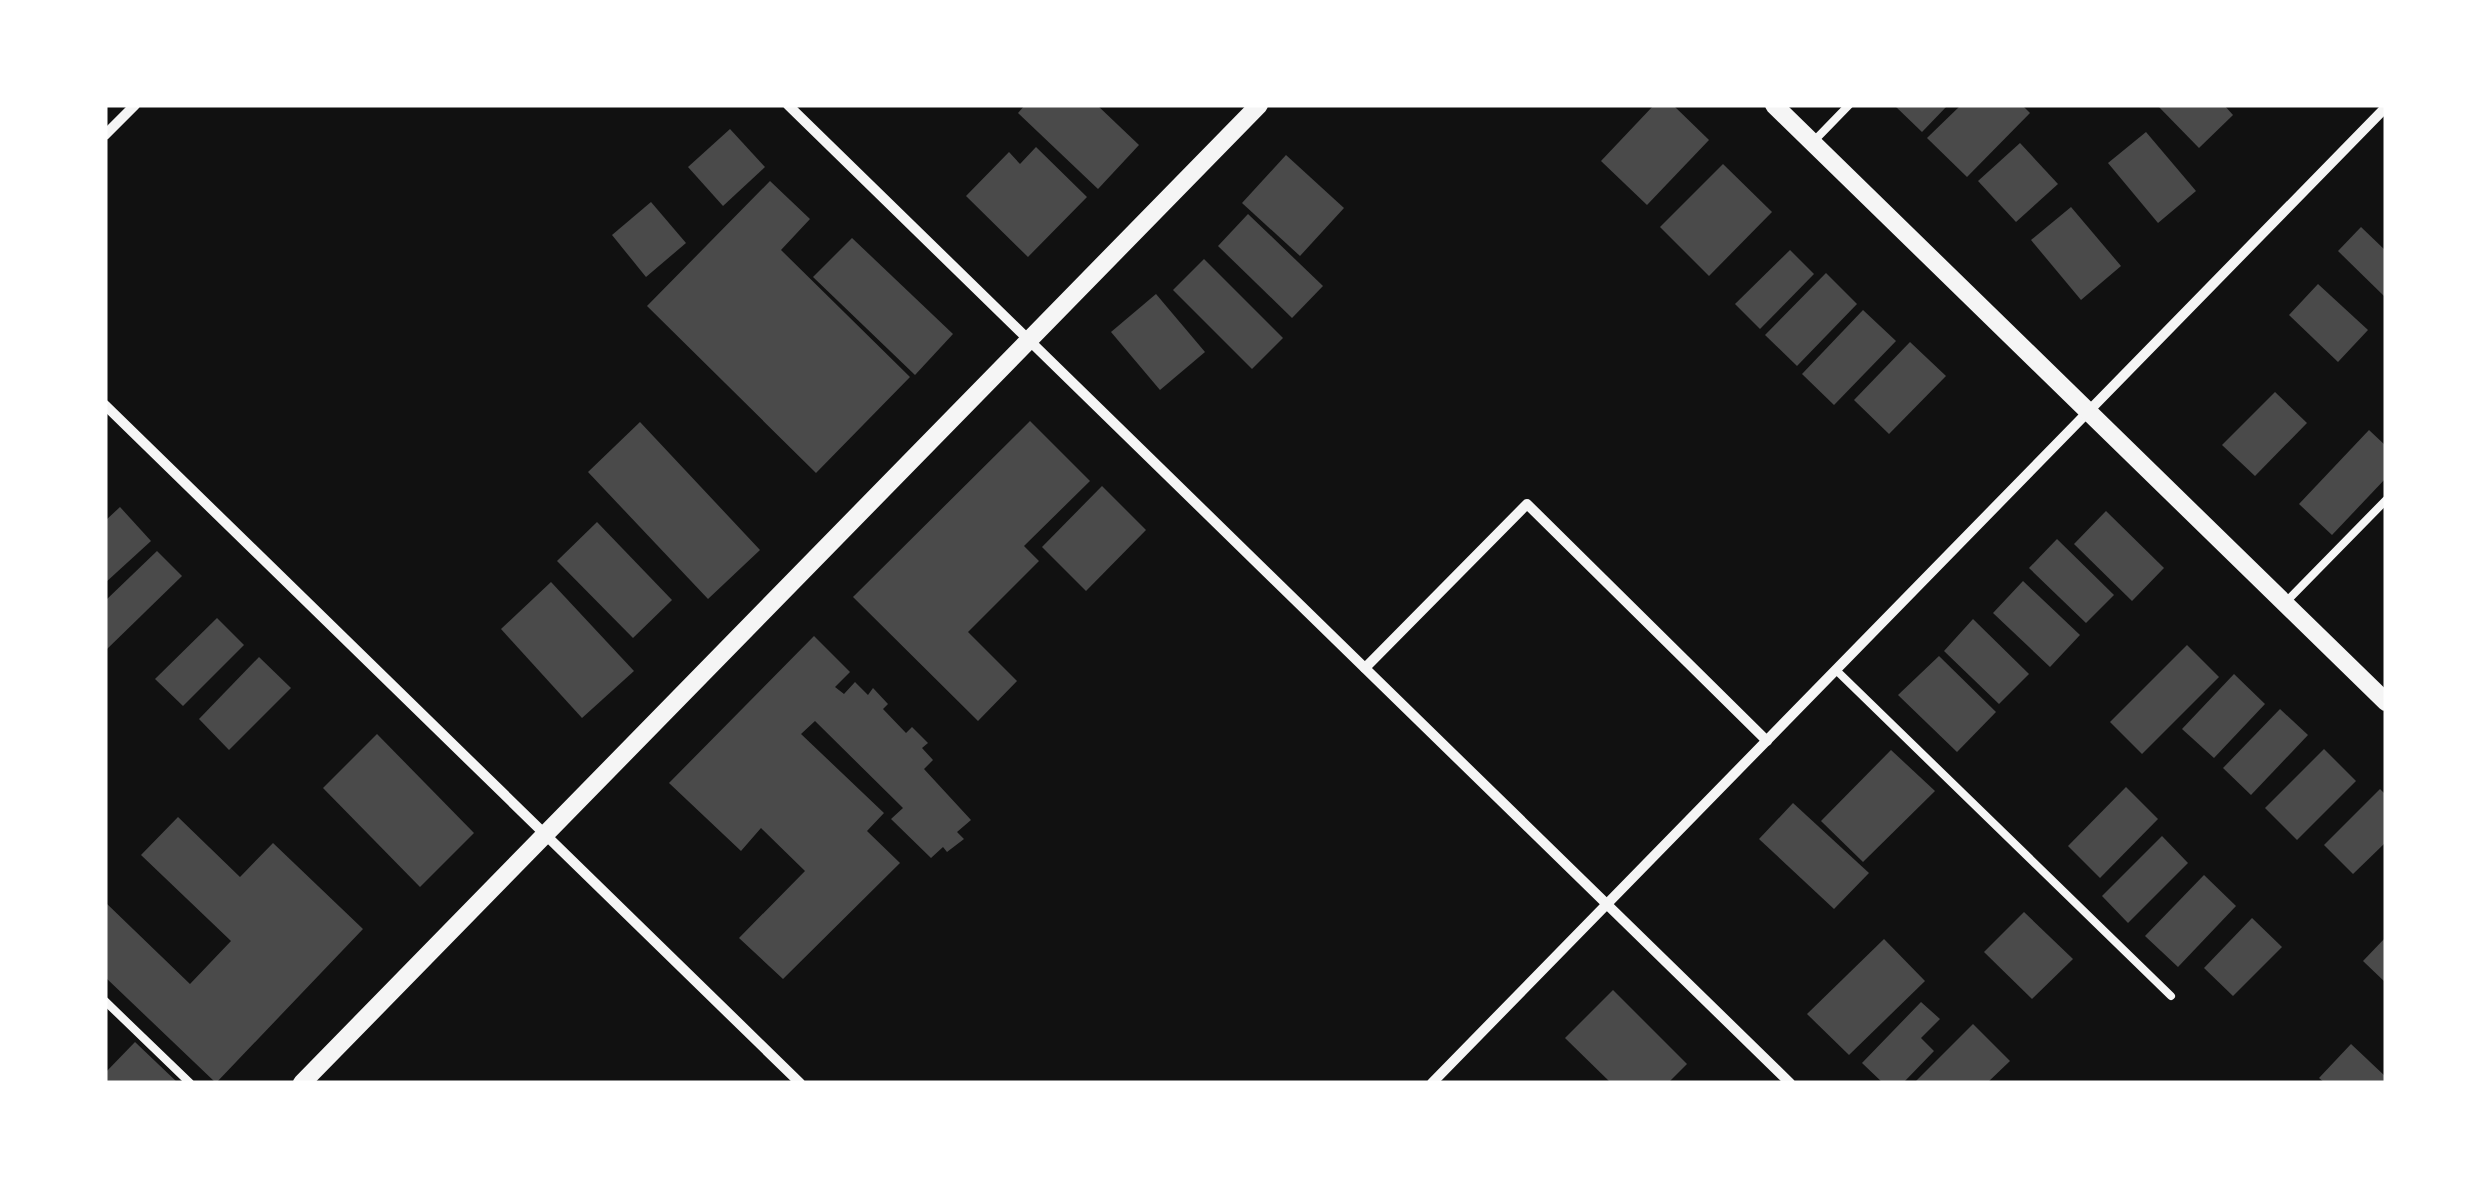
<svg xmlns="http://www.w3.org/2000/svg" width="2491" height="1188" viewBox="0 0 2491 1188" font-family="'Noto Serif',serif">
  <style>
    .building { fill: #4a4a4a }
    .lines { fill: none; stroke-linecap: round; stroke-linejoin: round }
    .service { stroke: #f5f5f5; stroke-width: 8 }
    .minor { stroke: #f5f5f5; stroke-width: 10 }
    .tertiary { stroke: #f5f5f5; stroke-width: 18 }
  </style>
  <rect width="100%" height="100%" fill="#111"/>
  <g class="building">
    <path d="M1025 105H1097L1139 145 1098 189 1018 113Z"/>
    <path d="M1654 105H1673L1709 140 1647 205 1601 161Z"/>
    <path d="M1894 105H1948L1922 132Z"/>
    <path d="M1961 105H2022L2030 113 1967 177 1927 138Z"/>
    <path d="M2157 105H2224L2233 115 2199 148Z"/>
    <path d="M730 129 765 167 723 206 688 167Z"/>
    <path d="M2146 132 2196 191 2158 223 2108 163Z"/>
    <path d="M2020 143 2058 184 2016 222 1978 181Z"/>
    <path d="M1036 147 1087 197 1028 257 966 196 1009 152 1020 164Z"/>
    <path d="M1286 155 1344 208 1300 256 1242 203Z"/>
    <path d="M1723 164 1772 212 1709 276 1660 227Z"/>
    <path d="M770 181 810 219 781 250 910 377 816 473 647 306Z"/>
    <path d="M651 202 686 243 646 277 612 235Z"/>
    <path d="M2071 207 2121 266 2081 300 2031 240Z"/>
    <path d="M1248 214 1323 286 1292 318 1218 246Z"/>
    <path d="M2361 227 2386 251V298L2338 251Z"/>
    <path d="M852 238 953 334 915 375 813 277Z"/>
    <path d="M1790 250 1814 274 1760 329 1735 304Z"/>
    <path d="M1204 259 1283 338 1252 369 1173 290Z"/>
    <path d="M1826 273 1857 304 1797 366 1765 335Z"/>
    <path d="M2318 284 2368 330 2338 362 2289 315Z"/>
    <path d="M1156 294 1205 352 1160 390 1111 332Z"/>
    <path d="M1863 310 1896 341 1834 405 1802 374Z"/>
    <path d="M1910 342 1946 376 1889 434 1854 400Z"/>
    <path d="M2275 392 2307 423 2255 476 2222 445Z"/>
    <path d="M1030 421 1090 481 1024 546 1039 561 968 632 1017 681 978 721 853 597Z"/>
    <path d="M640 422 760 550 708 599 588 472Z"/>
    <path d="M2369 430 2386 446V478L2332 535 2299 504Z"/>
    <path d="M1102 486 1146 530 1086 591 1042 547Z"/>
    <path d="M120 507 151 541 105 583V521Z"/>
    <path d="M2106 511 2164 568 2132 601 2074 544Z"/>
    <path d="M597 522 672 600 633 638 557 561Z"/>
    <path d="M2057 539 2114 595 2086 623 2029 568Z"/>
    <path d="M157 551 182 576 105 651V601Z"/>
    <path d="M2023 581 2080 635 2050 667 1993 613Z"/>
    <path d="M551 582 634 671 582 718 501 629Z"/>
    <path d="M217 618 244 645 183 706 155 679Z"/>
    <path d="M1973 619 2029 674 1999 704 1944 651Z"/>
    <path d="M814 636 850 672 835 687 844 694 855 682 868 695 873 688 888 704 883 709 906 733 912 727 928 743 922 748 933 760 924 769 971 820 957 832 964 839 947 852 943 847 931 858 891 819 903 808 815 721 801 734 884 813 867 831 900 863 783 979 739 938 805 871 761 828 741 851 669 783Z"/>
    <path d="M2187 645 2219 677 2142 754 2110 722Z"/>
    <path d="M1939 656 1996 712 1957 752 1898 695Z"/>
    <path d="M259 657 291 688 229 750 199 719Z"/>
    <path d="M2234 674 2265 704 2214 758 2182 729Z"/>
    <path d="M2280 709 2308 735 2251 795 2223 768Z"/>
    <path d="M377 734 474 833 420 887 323 788Z"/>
    <path d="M2324 749 2356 781 2297 840 2265 808Z"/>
    <path d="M1891 750 1935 791 1863 862 1821 821Z"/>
    <path d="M2126 787 2158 819 2100 878 2068 846Z"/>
    <path d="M2380 789 2386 795V842L2353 874 2324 845Z"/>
    <path d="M1793 803 1869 873 1834 909 1759 839Z"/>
    <path d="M178 817 240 877 273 843 363 929 216 1083 105 977V902L190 984 231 941 141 855Z"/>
    <path d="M2162 836 2188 863 2128 923 2102 896Z"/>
    <path d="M2204 875 2236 906 2178 967 2145 936Z"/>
    <path d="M2024 912 2073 959 2032 999 1984 952Z"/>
    <path d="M2252 918 2282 947 2233 996 2204 968Z"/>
    <path d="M2386 937V983L2363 961Z"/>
    <path d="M1884 939 1925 981 1849 1055 1807 1014Z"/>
    <path d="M1613 990 1687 1064 1668 1083H1611L1565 1038Z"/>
    <path d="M1921 1002 1940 1019 1921 1038 1934 1051 1903 1083H1883L1862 1063Z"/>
    <path d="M1973 1024 2010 1061 1987 1083H1914Z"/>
    <path d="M135 1042 178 1083H105V1073Z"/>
    <path d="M2351 1044 2386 1077V1083H2325L2319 1078Z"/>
  </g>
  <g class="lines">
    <g class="service">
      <path d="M1813 142 1849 105"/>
      <path d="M2285 603 2386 500"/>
      <path d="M1837 671 2171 996"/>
      <path d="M105 1001 190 1083"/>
    </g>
    <g class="minor">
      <path d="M788 105 1790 1083"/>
      <path d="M105 135 135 105"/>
      <path d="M105 405 800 1083"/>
      <path d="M1365 668 1527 504 1767 741"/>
      <path d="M1432 1083 2386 107"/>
    </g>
    <g class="tertiary">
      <path d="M1774 105 2386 702"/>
      <path d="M302 1083 1259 105"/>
    </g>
  </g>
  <rect width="2491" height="1188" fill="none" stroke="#ffffff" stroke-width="215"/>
</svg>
